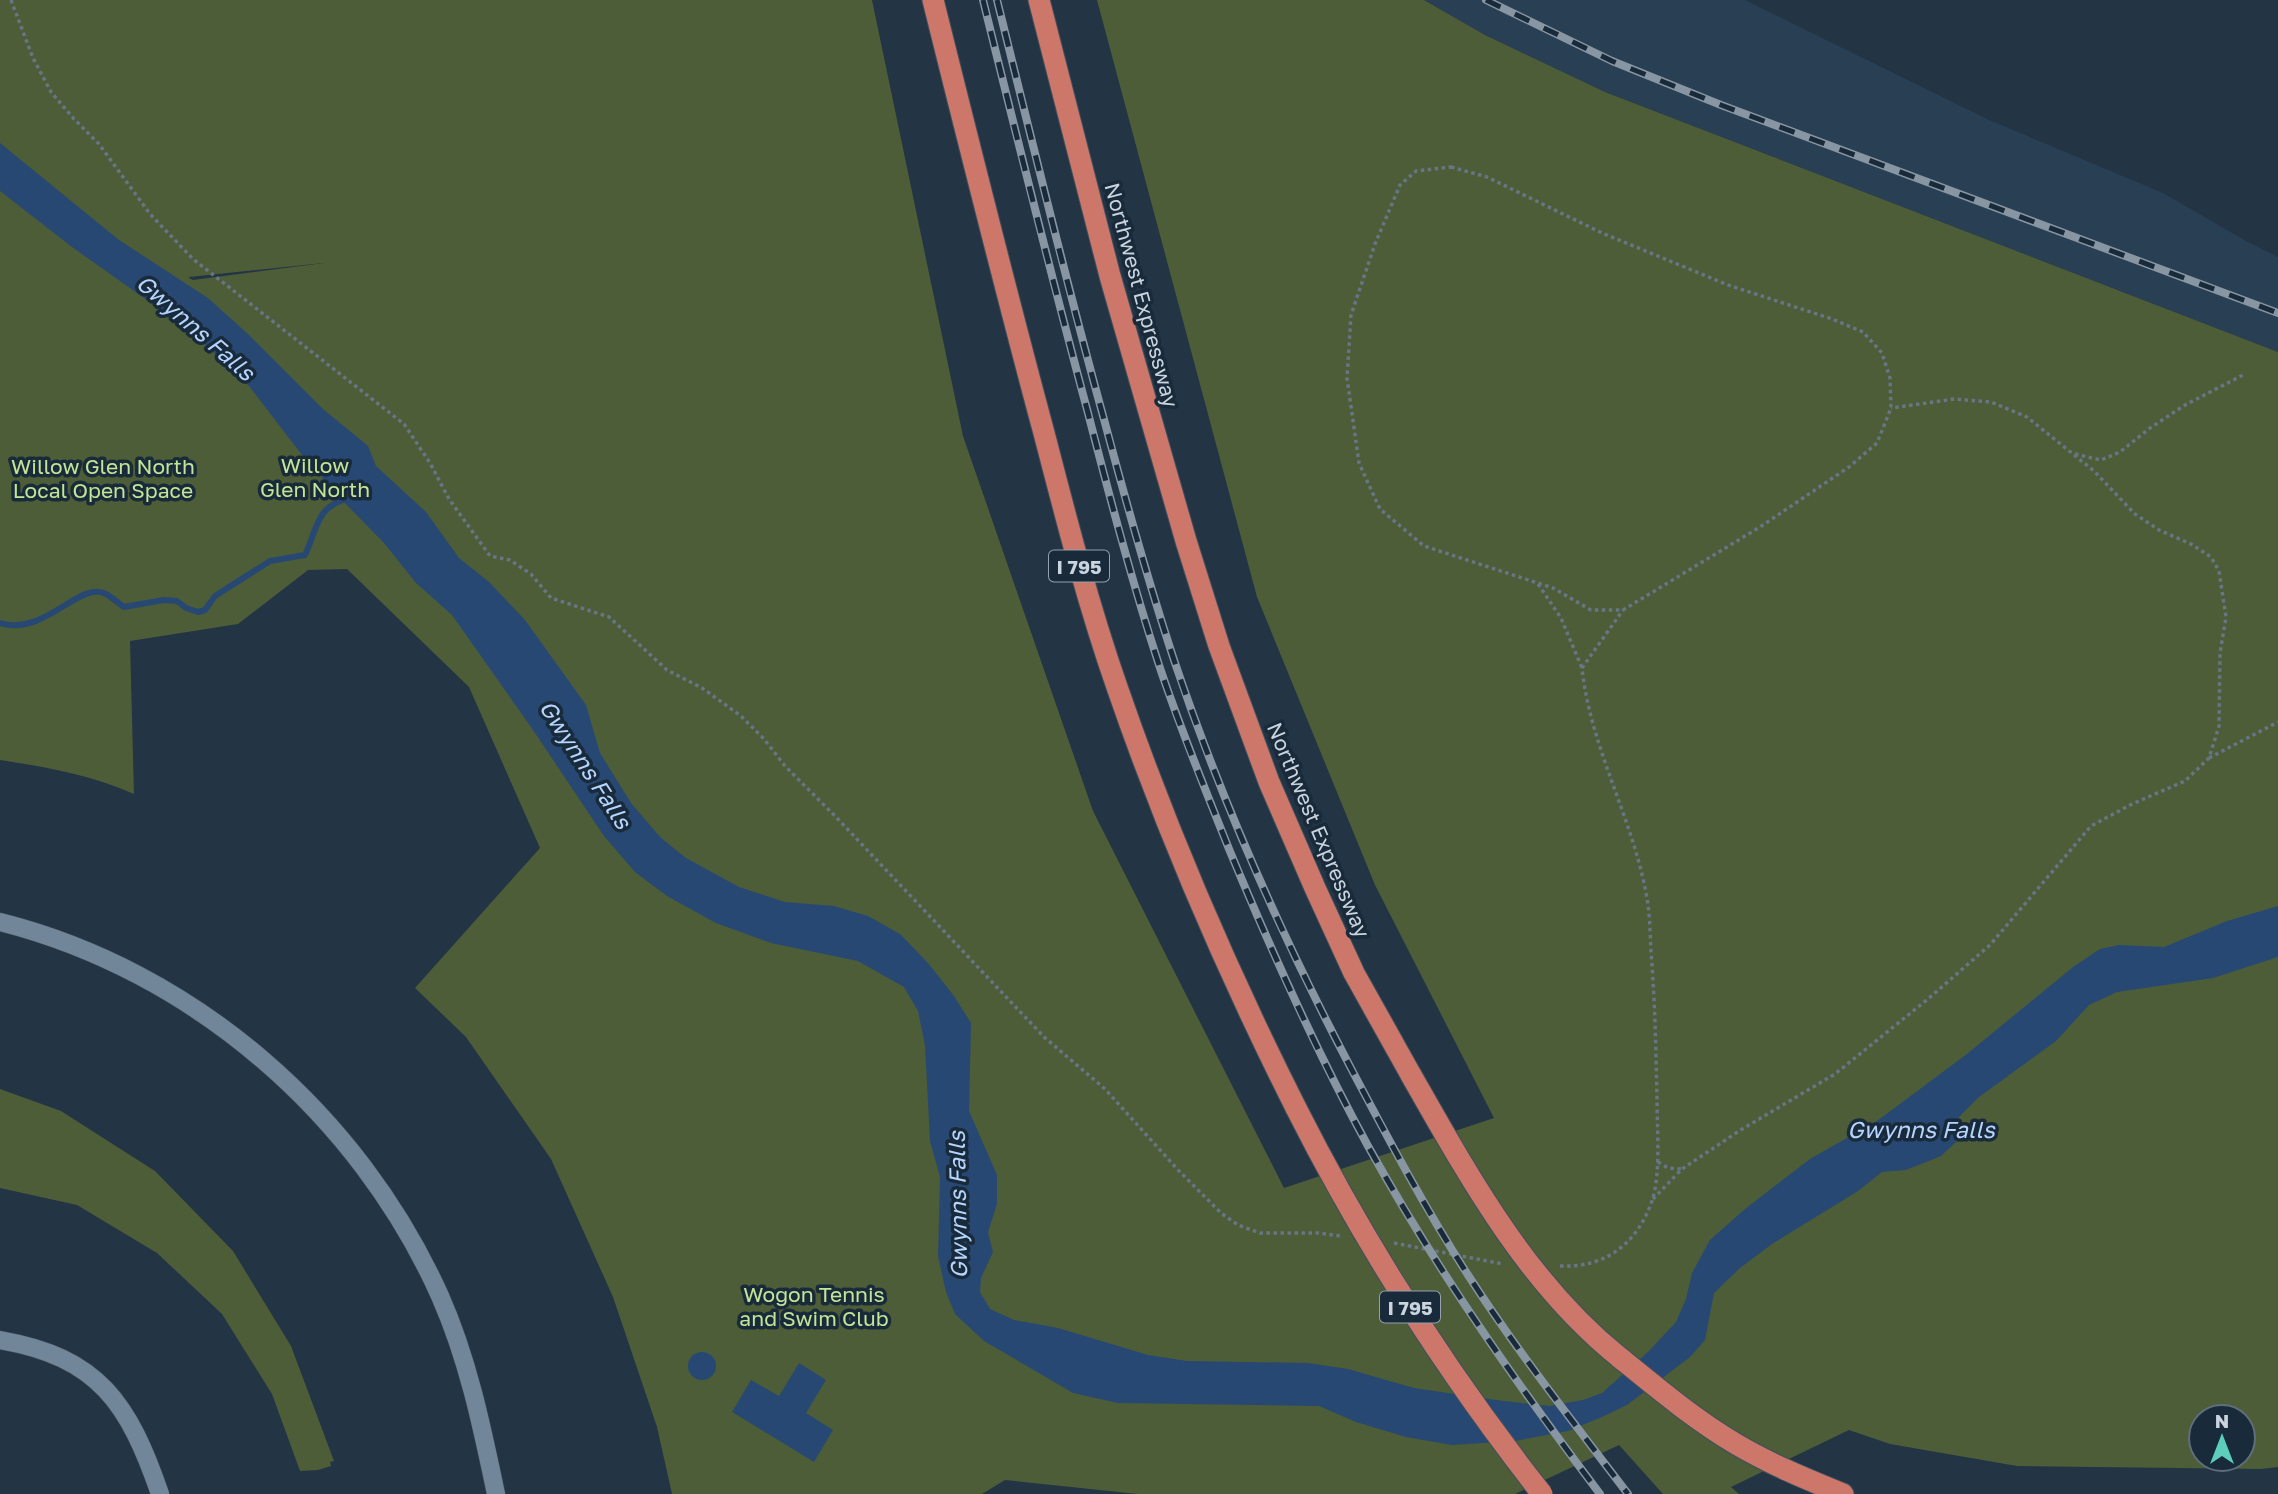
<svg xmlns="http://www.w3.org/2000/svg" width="2278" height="1494" viewBox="0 0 2278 1494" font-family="'Golos Text',sans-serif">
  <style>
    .built { fill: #283f54 }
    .green { fill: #4c5d38; fill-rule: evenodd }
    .water { fill: #274873 }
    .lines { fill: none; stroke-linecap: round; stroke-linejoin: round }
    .stream { stroke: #274873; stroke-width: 6 }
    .minor-casing { stroke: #40505d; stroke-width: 19 }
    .highway-casing { stroke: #40505d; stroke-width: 23 }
    .path { stroke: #677584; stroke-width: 3.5; stroke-dasharray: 3.5 3.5; stroke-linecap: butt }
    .minor { stroke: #728699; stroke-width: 18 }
    .highway { stroke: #cc776a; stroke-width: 21 }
    .rail-casing { stroke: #8895a2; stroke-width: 8 }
    .rail { stroke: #192a3a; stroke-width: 5; stroke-dasharray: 16; stroke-linecap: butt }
    .highway-bridge-casing { stroke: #40505d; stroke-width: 23; stroke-linecap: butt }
    .highway-bridge { stroke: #cc776a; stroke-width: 21 }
    .labels { text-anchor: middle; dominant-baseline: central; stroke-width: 7; stroke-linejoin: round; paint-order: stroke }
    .shield { fill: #192a3a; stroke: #95a1ae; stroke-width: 2 }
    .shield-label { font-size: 19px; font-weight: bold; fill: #cad4df }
    .street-label { font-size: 21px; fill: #cad4df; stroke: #192a3a }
    .park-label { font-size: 21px; fill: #c1e695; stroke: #192a3a }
    .water-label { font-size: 23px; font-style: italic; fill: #b5d5ff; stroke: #192a3a }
  </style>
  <rect width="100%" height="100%" fill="#233445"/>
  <path class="built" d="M1424 0H1745L1987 119 2163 193 2246 241 2278 257V352L1605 92 1485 35Z"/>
  <g class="green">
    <path d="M0 0H872L963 436 1093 811 1284 1188 1494 1118 1375 885 1257 597 1097 0H1424L1485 35 1605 92 2278 352V1467L2261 1469 2017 1466 1890 1444 1849 1430 1731 1487 1739 1494H1663L1619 1445 1515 1494H1138L1005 1480 982 1494H672L657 1427 613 1297 551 1159 466 1037 415 988 540 848 469 687 347 569 308 570 238 624 130 641 134 794C92 775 45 767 0 760ZM324 263 193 280 189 278V277ZM2201 1417H2243V1459H2201Z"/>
    <path d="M0 1089 61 1111 155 1171 233 1251 291 1346 334 1461 330 1462 331 1466 318 1470 300 1471 272 1394 222 1314 157 1253 77 1205 0 1188Z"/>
  </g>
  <g class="water">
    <path d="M0 143 119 240 208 298 248 334 323 409 368 446 376 466 426 512 459 558 489 582 525 620 586 705 600 753 631 803 661 838 686 858 739 887 785 902 834 906 868 916 900 934 928 963 954 996 971 1023 969 1111 997 1175V1204L988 1232 993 1252 981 1278 980 1292 990 1309 1014 1320 1058 1328 1148 1355 1187 1361 1308 1363 1348 1369 1414 1388 1496 1400 1549 1406 1583 1400 1602 1393 1648 1352 1676 1322 1686 1299 1692 1273 1710 1240 1745 1209 1810 1159 1877 1121 1967 1054 2073 967 2100 949 2119 945 2164 947 2227 921 2278 906V957L2213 978 2117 992 2089 1005 2056 1041 1979 1097 1959 1117 1957 1141 1941 1156 1906 1170 1882 1172 1858 1191 1772 1244 1740 1268 1714 1293 1705 1340 1690 1357 1627 1405 1602 1417 1568 1431 1515 1441 1452 1445 1406 1437 1356 1422 1319 1406 1118 1403 1073 1393 984 1341 955 1314 946 1292 938 1256 940 1177 930 1141 925 1045 918 1011 904 987 858 961 771 943 716 923 667 896 635 872 604 836 533 730 452 615 416 583 384 543 342 500 302 455 249 386 192 332 72 247 0 191Z"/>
    <circle cx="702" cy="1366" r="14"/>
    <path d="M799 1363 826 1380 806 1413 833 1430 814 1462 732 1412 751 1380 779 1396Z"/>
  </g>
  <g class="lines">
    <path class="stream" d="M0 623C45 637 79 580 106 594 112 597 118 603 124 607L164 600 177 601 186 608 198 612 205 610 215 596 270 561 305 555C318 528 315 507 349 498"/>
    <g class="minor-casing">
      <g id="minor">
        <path d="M0 922C194 971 359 1115 440 1296 468 1359 482 1427 496 1494"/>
        <path d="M0 1340C99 1357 129 1404 160 1494"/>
      </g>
    </g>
    <g class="highway-casing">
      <g id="highway">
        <path d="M933 0C969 144 1005 289 1044 433 1066 518 1088 604 1117 687 1167 832 1227 971 1296 1108"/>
        <path d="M1039 0 1110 276 1186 541 1219 646 1269 782 1315 888 1354 973 1411 1075"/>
        <path d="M1619 1357C1657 1388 1694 1419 1736 1444 1770 1464 1806 1479 1843 1494"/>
      </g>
    </g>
    <g class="path">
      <path d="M11 0 33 58 51 92 74 119 99 144 150 214 193 259 404 424 430 463 449 499 490 556 510 560 531 574 551 598 609 617 667 670 702 688 741 716 764 739 785 766 836 817 1044 1037 1105 1089 1179 1171 1221 1213 1238 1225 1260 1233H1318L1341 1236"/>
      <path d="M1451 167 1487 177 1602 233 1728 285 1832 319 1863 332 1882 353 1890 378 1891 408 1877 443 1849 467 1760 527 1623 610H1591L1553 588 1424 546 1380 509 1359 463 1347 378 1351 315 1375 244 1400 185 1416 171Z"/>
      <path d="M2075 454 2101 460 2120 452 2150 428 2185 405 2243 375"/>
      <path d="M1538 584 1561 618 1582 668"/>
      <path d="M2209 758 2278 722"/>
      <path d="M1658 1162 1668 1168 1682 1169"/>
      <path d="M1653 1199 1682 1169 1739 1131 1835 1074 1928 999 1990 945 2091 826 2132 804 2185 781 2209 758 2219 726 2220 653 2226 617 2219 571 2211 557 2191 544 2159 530 2135 514 2094 471 2027 417 1991 402 1954 399 1891 408"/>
      <path d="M1394 1243 1503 1264"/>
      <path d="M1560 1266C1605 1268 1637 1244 1652 1201 1661 1174 1657 1129 1657 1100 1656 1051 1655 1001 1651 952 1650 932 1650 912 1646 893 1632 817 1590 746 1582 668L1623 610"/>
    </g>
    <use href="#minor" class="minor"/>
    <use href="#highway" class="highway"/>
    <g class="rail-casing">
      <g id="rail">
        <path d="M983 0C1017 138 1051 276 1088 413 1110 498 1132 582 1159 665 1180 728 1205 789 1229 849 1271 950 1316 1051 1368 1146 1436 1269 1516 1383 1600 1494"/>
        <path d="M997 0C1032 141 1066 282 1105 423 1126 502 1148 581 1174 660 1222 803 1284 941 1354 1074 1390 1142 1426 1210 1468 1275 1517 1351 1573 1422 1628 1494"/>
        <path d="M1486 0 1612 61 1721 105 2278 313"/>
      </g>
    </g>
    <use href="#rail" class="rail"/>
    <g class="highway-bridge-casing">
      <g id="highway-bridge">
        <path d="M1411 1075C1469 1177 1527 1283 1619 1357"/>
        <path d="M1296 1108C1365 1245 1448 1374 1542 1494"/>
      </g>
    </g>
    <use href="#highway-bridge" class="highway-bridge"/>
  </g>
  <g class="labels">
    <g class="shield">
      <rect x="1049" y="550.5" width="60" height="31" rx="5"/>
      <rect x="1380" y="1291.5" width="60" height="31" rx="5"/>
    </g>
    <g class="shield-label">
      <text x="1079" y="566">I 795</text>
      <text x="1410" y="1307">I 795</text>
    </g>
    <g class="street-label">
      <text transform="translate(1142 295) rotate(75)">Northwest Expressway</text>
      <text transform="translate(1319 830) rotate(67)">Northwest Expressway</text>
    </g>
    <g class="park-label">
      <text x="315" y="465">Willow<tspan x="315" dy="24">Glen North</tspan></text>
      <text x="103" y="466">Willow Glen North<tspan x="103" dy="24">Local Open Space</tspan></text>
      <text x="814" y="1294">Wogon Tennis<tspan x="814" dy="24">and Swim Club</tspan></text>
    </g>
    <g class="water-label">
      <text transform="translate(196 327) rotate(41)">Gwynns Falls</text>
      <text transform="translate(586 764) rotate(57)">Gwynns Falls</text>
      <text x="1921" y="1129">Gwynns Falls</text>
      <text transform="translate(957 1205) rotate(-91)">Gwynns Falls</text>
    </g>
  </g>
  <g transform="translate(2222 1438)"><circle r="33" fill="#192a3a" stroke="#606e7c" stroke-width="2"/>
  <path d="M0-5L12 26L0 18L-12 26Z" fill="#5ccebb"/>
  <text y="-10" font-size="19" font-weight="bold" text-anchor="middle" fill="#cad4df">N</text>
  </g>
</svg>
